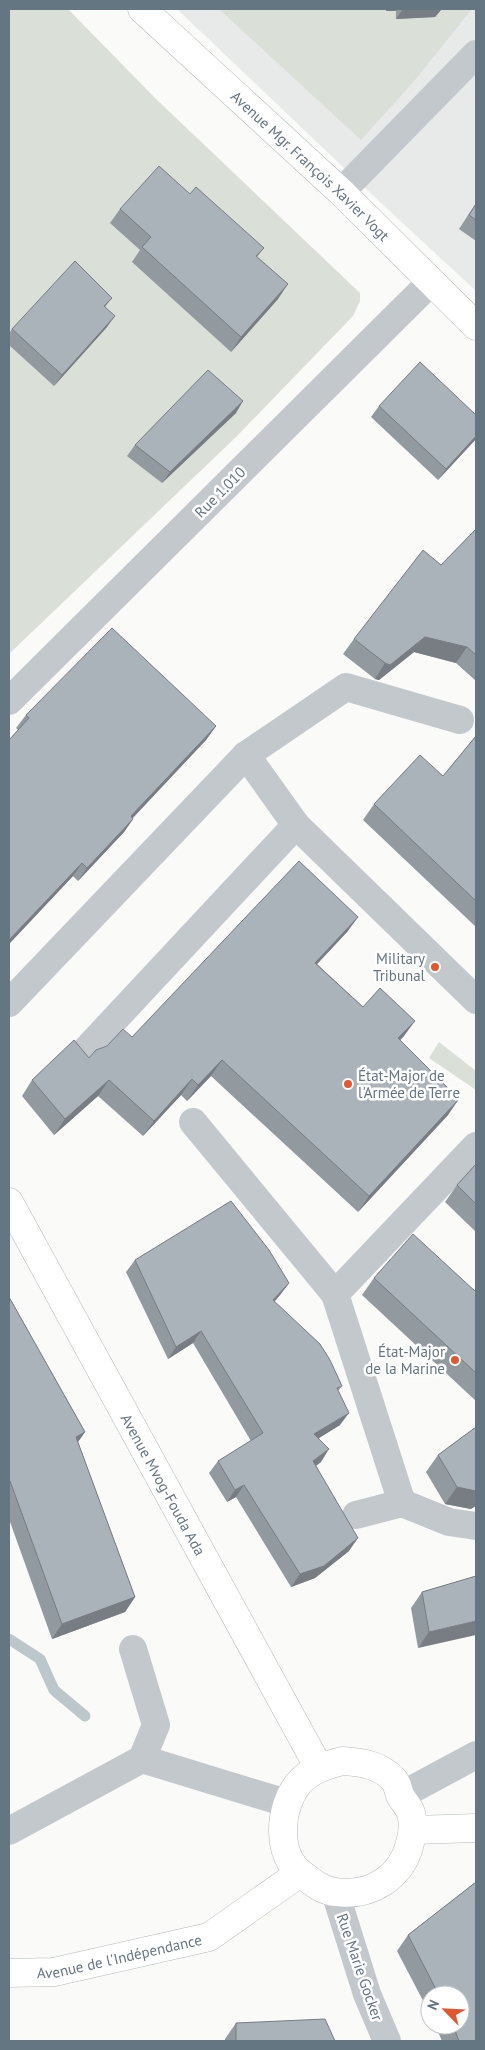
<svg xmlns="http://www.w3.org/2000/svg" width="485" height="2050" viewBox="0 0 485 2050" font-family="'PT Sans',sans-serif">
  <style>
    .built { fill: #e8e9e9 }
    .green { fill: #dadfd7 }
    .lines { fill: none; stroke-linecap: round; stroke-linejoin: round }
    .stream { stroke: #bbc7cb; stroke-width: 11 }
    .major-casing { stroke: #b5babe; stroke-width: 29 }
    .minor { stroke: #c3c8cc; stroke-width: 28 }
    .major { stroke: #fff; stroke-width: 28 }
    .wall { fill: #929a9f }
    .shaded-wall { fill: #777d82 }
    .building { fill: #aab3b9; stroke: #777d82 }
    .poi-dot { fill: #e4572e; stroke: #fff; stroke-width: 2 }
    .labels { text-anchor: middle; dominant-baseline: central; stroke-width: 5; stroke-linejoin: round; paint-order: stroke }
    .street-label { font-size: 15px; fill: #657683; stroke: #fff }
    .poi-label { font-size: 15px; fill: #657683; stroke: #fff; text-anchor: end }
  </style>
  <rect width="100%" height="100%" fill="#fafaf8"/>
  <path class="built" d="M177 9H476V291L365 188Z"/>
  <g class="green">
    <path d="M9 9H68L155 98 360 293V301L353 316 236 437 9 654Z"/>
    <path d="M219 9H472L415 80 361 140Z"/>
    <path d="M439 1042 476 1071V1090L429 1058Z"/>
  </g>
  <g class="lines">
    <path class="stream" d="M9 1639 40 1659 54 1690 85 1716"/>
    <g class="major-casing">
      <g id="major">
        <path id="s1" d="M142 9 341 192 476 326"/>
        <path id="s2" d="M9 1202 319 1768"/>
        <path d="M342 1761C361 1762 381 1765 394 1780 398 1784 398 1792 401 1797 404 1802 409 1807 411 1813 414 1824 413 1833 410 1843 402 1877 371 1897 336 1892 323 1891 313 1883 303 1875 275 1856 279 1806 299 1783 310 1770 327 1765 342 1761Z"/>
        <path d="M414 1830 476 1828"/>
        <path id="s3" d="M9 1973 54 1972 209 1937 300 1873"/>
      </g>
    </g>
    <g class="minor">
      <path d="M341 192 476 54"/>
      <path d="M9 701 431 282"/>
      <path d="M246 755 296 825 476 1000"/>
      <path d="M9 1003 246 755 346 687 460 720"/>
      <path d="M85 1051 296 825"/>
      <path d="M193 1122 335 1294 402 1503 449 1522 476 1526"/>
      <path d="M335 1294 476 1146"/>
      <path d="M356 1515 402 1503"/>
      <path d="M142 1759 286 1803"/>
      <path d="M400 1796 476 1755"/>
      <path d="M9 1831 142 1759 156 1725 133 1649"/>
      <path d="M335 1892 367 1994 387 2041"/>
    </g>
    <use href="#major" class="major"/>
  </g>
  <g class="wall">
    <path d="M386 9H446L445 10H441L435 17 396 19V11H386Z"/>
    <path d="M190 194 264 248 257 257 278 299 231 352 132 262 140 250 110 223 120 209Z"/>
    <path d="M476 203V241L459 229Z"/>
    <path d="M112 298 105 307 107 327 54 386 9 345V334L12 329Z"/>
    <path d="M379 406 476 415V439L438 480 371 417Z"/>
    <path d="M236 413 162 483 127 456 135 445Z"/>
    <path d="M476 529V681L456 663 414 652 379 680 375 679 343 654 354 639 441 565Z"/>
    <path d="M26 715 216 726 206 740 133 818V819L124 832 78 881 73 876 9 944V740L18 730 16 728Z"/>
    <path d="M476 736V927L363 820 374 804 443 776Z"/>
    <path d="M358 917 347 932 317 964 363 1007 404 1036 400 1040 448 1115 358 1212 211 1076 187 1101 181 1095 143 1136 98 1096 54 1135 22 1096 32 1080 89 1058 132 1037Z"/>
    <path d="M476 1164V1232L445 1202 457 1185Z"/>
    <path d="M135 1260 289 1283 280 1295 274 1302 342 1386 338 1391 340 1425 319 1438 321 1462 316 1466 349 1551 315 1578 291 1587 236 1497 227 1502 209 1473 218 1461 251 1441 193 1343 168 1359 126 1272Z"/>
    <path d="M374 1278 476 1292V1401L362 1295Z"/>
    <path d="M9 1297 85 1432 78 1442 135 1597 125 1612 52 1639 9 1519Z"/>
    <path d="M476 1427 471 1509 445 1504 426 1472 438 1455Z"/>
    <path d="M476 1576 418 1648 411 1608 422 1592Z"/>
    <path d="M476 1882V2041H442L435 2025H460V1995H430V2014L397 1951 408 1935Z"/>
    <path d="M236 2023 335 2041H225V2039Z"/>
  </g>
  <g class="shaded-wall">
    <path d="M388 9H397L396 11H386Z"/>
    <path d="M403 9H446L445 10H441L435 17 396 19Z"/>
    <path d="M288 284 278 299 231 352 241 337Z"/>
    <path d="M115 316 107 327 54 386 62 375Z"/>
    <path d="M243 401 236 413 162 483 170 472Z"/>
    <path d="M476 436V439L438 480 446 469Z"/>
    <path d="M425 637 467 647 456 663 414 652 379 680 375 679 385 663Z"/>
    <path d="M216 726 206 740 121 830 131 816Z"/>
    <path d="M133 819 124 832 78 881 87 868Z"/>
    <path d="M82 863 73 876 9 944V940Z"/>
    <path d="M358 917 347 932 304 978 315 963Z"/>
    <path d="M415 1021 404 1036 387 1054 398 1038Z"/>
    <path d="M222 1060 211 1076 187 1101 198 1085Z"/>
    <path d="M192 1079 181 1095 143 1136 154 1121Z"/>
    <path d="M109 1080 98 1096 54 1135 65 1119Z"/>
    <path d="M459 1099 448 1115 358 1212 369 1196Z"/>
    <path d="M289 1283 280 1295 264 1313 273 1300Z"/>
    <path d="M201 1331 193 1343 168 1359 176 1347Z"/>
    <path d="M349 1413 340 1425 306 1446 314 1434Z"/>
    <path d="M85 1432 75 1446 76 1437Z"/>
    <path d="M329 1449 321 1462 304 1474 313 1461Z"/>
    <path d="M244 1485 236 1497 227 1502 235 1490Z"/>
    <path d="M457 1487 476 1491V1506L471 1509 445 1504Z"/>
    <path d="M358 1538 349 1551 315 1578 291 1587 300 1574Z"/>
    <path d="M135 1597 125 1612 52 1639 62 1624Z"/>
    <path d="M476 1621V1635L418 1648 429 1632Z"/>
  </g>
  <g class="building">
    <path d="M159 166 190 194 196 187 264 248 256 256 288 284 241 337 142 247 151 237 120 209Z"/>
    <path d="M476 204V220L469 215Z"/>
    <path d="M75 261 112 298 104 306 115 316 62 375 12 329Z"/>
    <path d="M420 362 476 415V436L446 469 379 406Z"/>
    <path d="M208 370 243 401 170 472 135 445Z"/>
    <path d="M476 529V655L467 647 425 637 390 665 385 663 354 639 423 550 441 565Z"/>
    <path d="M112 628 216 726 131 816 133 819 87 868 82 863 9 940V740L29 718 26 715Z"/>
    <path d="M476 736V901L374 804 420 755 443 776Z"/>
    <path d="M299 861 358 917 315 963 363 1007 380 988 415 1021 398 1038 459 1099 369 1196 222 1060 198 1085 192 1079 154 1121 109 1080 65 1119 32 1080 74 1040 89 1058 96 1050 107 1046 123 1029 132 1037Z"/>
    <path d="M476 1164V1204L457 1185Z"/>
    <path d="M231 1201 269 1250 289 1283 273 1300 320 1344 330 1360 342 1386 337 1388 349 1413 314 1434 329 1449 313 1461 358 1538 324 1566 300 1574 244 1485 235 1490 218 1461 263 1433 201 1331 176 1347 135 1260Z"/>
    <path d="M413 1234 476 1292V1373L374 1278Z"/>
    <path d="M9 1297 85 1432 76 1437 135 1597 62 1624 10 1481 9 1482Z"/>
    <path d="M476 1427V1491L457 1487 438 1455Z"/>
    <path d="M476 1576V1621L429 1632 422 1592Z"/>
    <path d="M476 1882V2041H459L453 2025H460V1995H439L408 1935Z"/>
    <path d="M325 2019 335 2041H236V2023Z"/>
  </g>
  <g class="poi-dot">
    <circle cx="435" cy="967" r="5"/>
    <circle cx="348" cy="1084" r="5"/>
    <circle cx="455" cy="1360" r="5"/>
  </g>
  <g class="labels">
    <g class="street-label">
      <text stroke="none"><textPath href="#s1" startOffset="230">Avenue Mgr. François Xavier Vogt</textPath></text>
      <text transform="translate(220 492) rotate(-45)">Rue 1.010</text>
      <text stroke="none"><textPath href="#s2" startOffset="322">Avenue Mvog-Fouda Ada</textPath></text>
      <text stroke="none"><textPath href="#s3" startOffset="112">Avenue de l'Indépendance</textPath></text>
      <text transform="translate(360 1967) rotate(71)">Rue Marie Gocker</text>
    </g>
    <g class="poi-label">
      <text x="425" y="958">Military<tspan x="425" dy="17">Tribunal</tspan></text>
      <text x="358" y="1075" text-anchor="start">État-Major de<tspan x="358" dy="17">l'Armée de Terre</tspan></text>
      <text x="445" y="1351">État-Major<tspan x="445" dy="17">de la Marine</tspan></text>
    </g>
  </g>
  <rect width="485" height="2050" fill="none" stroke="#657683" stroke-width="20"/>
  <g transform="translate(445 2010) rotate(294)"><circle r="24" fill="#ffffff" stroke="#c1c8cd"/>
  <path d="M0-4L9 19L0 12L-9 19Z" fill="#e4572e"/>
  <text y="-8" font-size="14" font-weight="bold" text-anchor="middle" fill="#657683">N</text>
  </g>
</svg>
